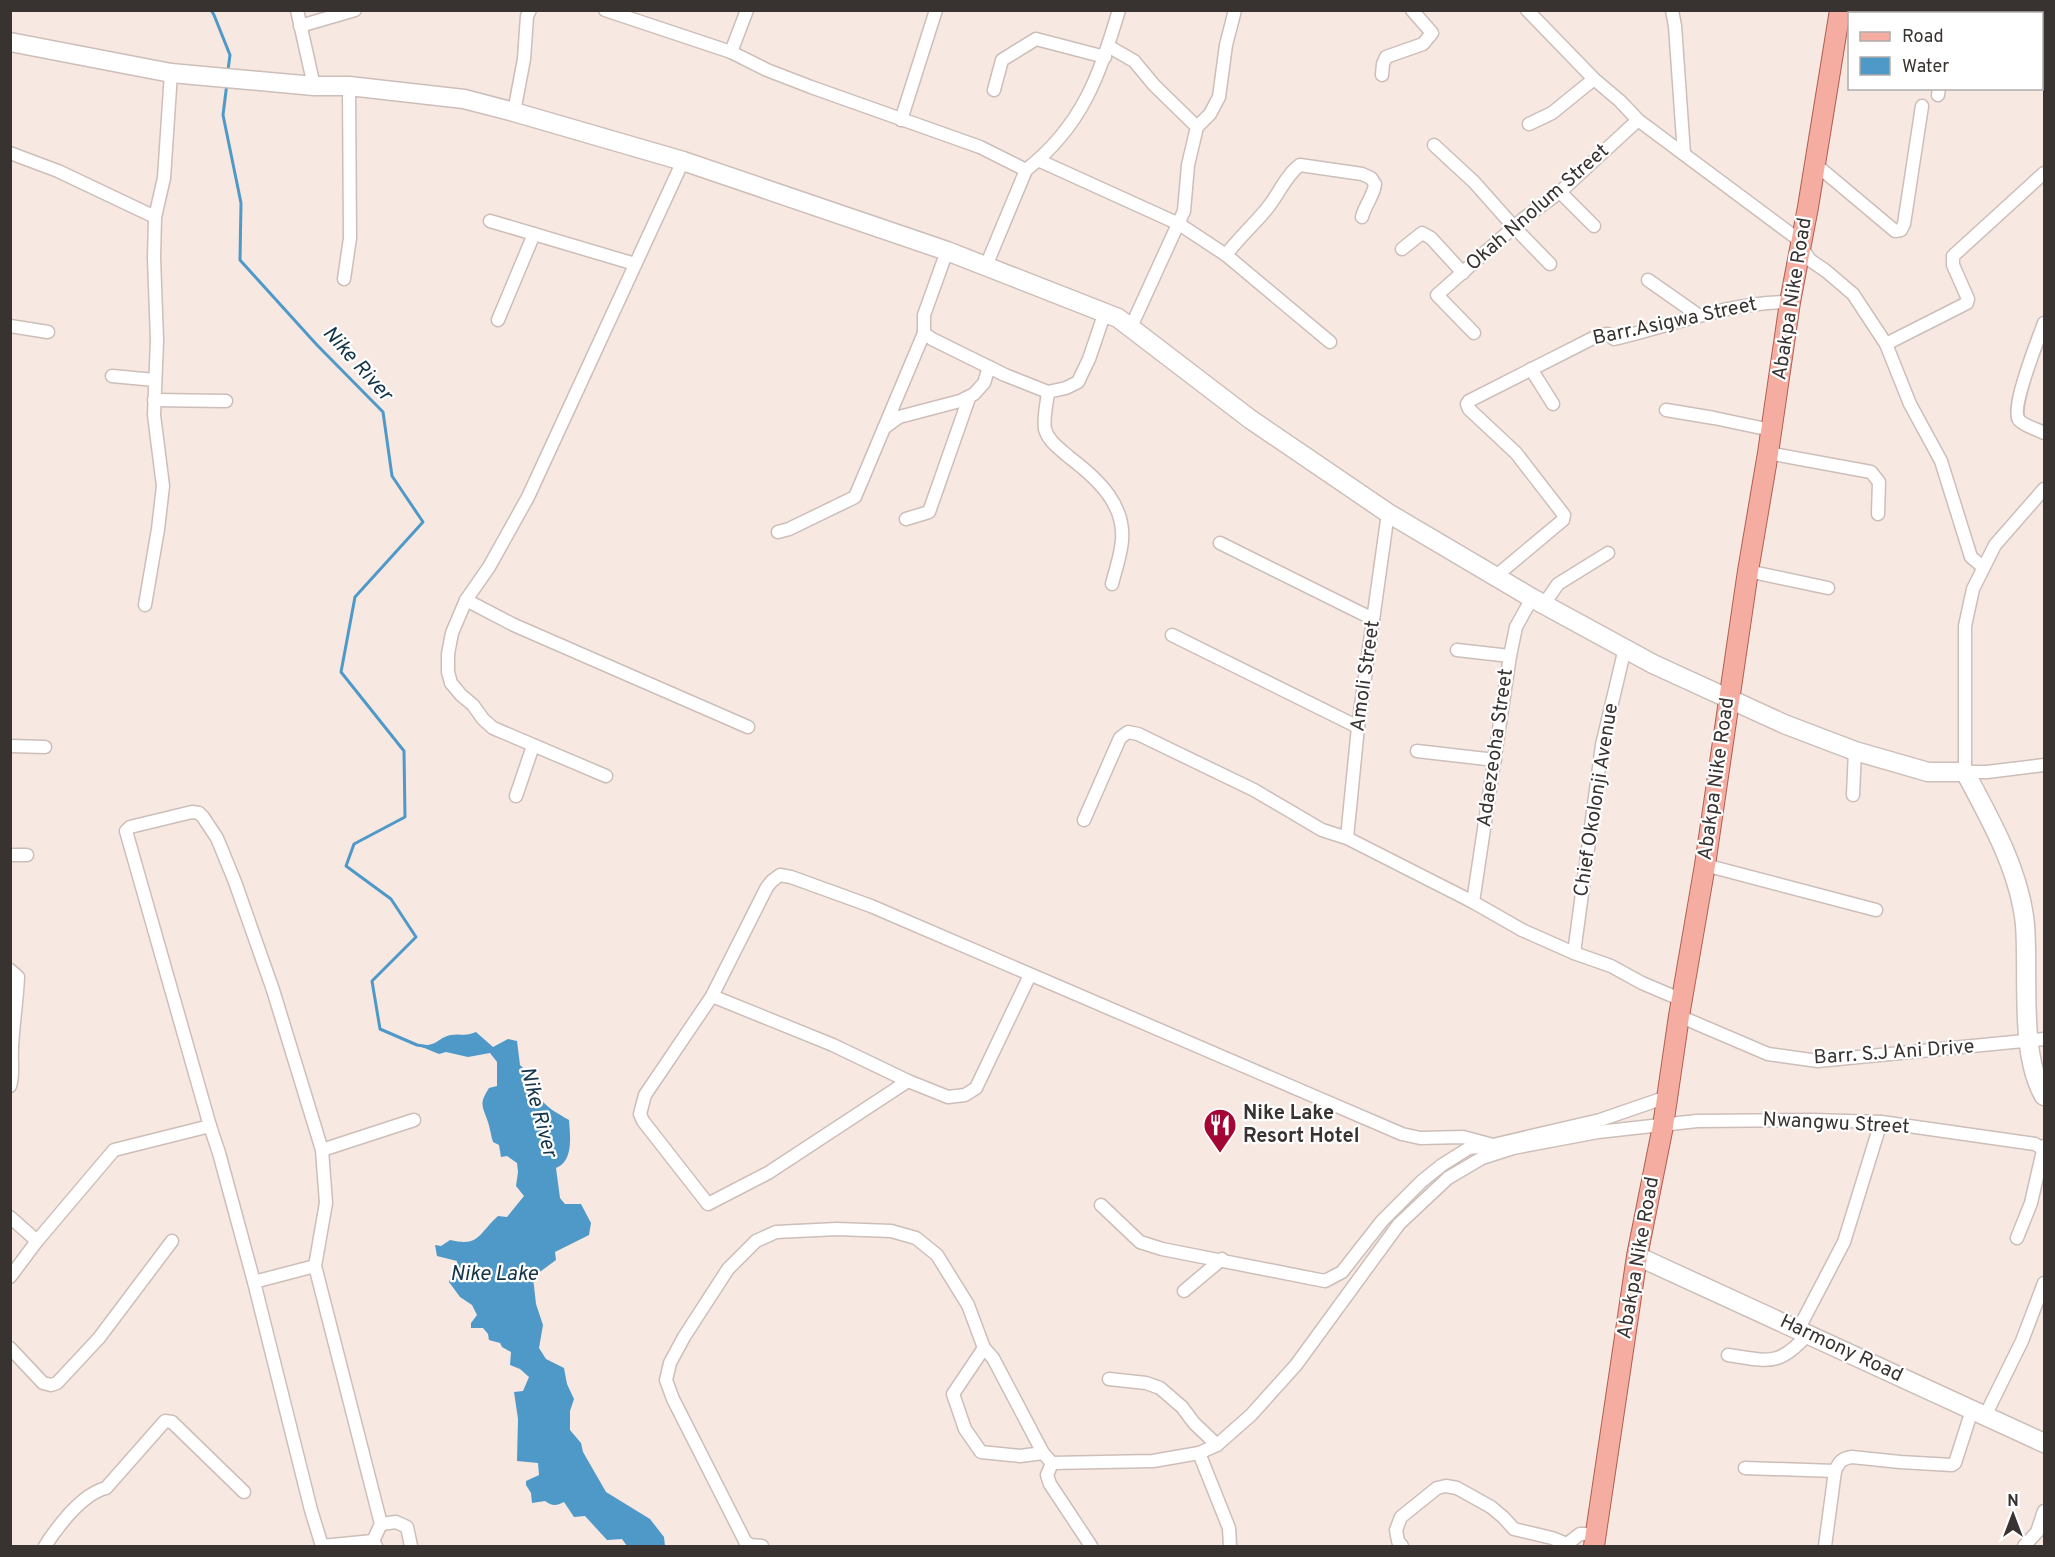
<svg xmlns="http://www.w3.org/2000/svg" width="2055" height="1557" viewBox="0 0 2055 1557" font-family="Overpass,sans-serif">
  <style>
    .water { fill: #4f99c9 }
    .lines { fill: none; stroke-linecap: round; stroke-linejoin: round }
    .stream { stroke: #4f99c9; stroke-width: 3 }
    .street-casing { stroke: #cdbeb9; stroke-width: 15 }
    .secondary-casing { stroke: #cdbeb9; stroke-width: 21 }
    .primary-casing { stroke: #af5e50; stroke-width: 22 }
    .street { stroke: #fff; stroke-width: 12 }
    .secondary { stroke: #fff; stroke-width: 18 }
    .primary { stroke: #f5aca1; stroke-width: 20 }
    .labels { text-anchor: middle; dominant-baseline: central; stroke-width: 4.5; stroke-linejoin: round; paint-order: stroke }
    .street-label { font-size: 20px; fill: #383230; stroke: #fff }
    .poi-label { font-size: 20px; font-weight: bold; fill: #383230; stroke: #fff; text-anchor: start }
    .water-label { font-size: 21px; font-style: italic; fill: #133449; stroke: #fff }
  </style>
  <rect width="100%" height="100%" fill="#f7e8e2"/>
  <path class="water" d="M476 1032 493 1047 508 1039 517 1041 520 1065C529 1072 531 1085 538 1095 545 1107 557 1113 569 1120 570 1135 574 1161 556 1168L560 1198 565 1204H581L591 1223 589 1235 555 1252 556 1260 533 1277 536 1304 543 1325 539 1348 546 1359 564 1368 567 1384 574 1399 570 1411V1430L581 1443 583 1452 606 1492 650 1519 664 1537 665 1546H627L622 1539 607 1540 585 1516 574 1517 564 1502C556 1506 552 1506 545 1501L532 1503 531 1493 526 1485V1481L539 1475 538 1463 517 1461 518 1419 514 1392 523 1391 529 1377 520 1369 510 1365 511 1352 502 1347 500 1343 489 1340 488 1334 483 1328H471V1323L477 1315 472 1305 460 1297 449 1282 452 1271 457 1267V1261L437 1256 435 1245 441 1246 450 1240C480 1247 478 1234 498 1216L507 1217 524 1196 516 1186 518 1172 517 1163 507 1156 501 1157 499 1145 493 1142C491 1136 490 1128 488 1122 482 1105 479 1104 489 1088L497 1086V1062L490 1053 468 1057 446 1052 439 1054 417 1045C439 1047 436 1038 451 1035 461 1033 464 1037 476 1032Z"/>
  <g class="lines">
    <g class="stream">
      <path d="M211 10 214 15 230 55 228 70"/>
      <path d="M227 83 223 115 241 203 240 260 317 345 383 412 392 476 423 522 355 597 341 672 404 751 405 817 354 844 346 866 391 899 416 937 372 981 380 1029 417 1045 430 1047"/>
    </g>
    <g class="street-casing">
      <g id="street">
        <path d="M297 10 314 86"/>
        <path d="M605 10 731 52 767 70 811 87 980 147 1026 170"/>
        <path d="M1527 10 1594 79 1620 101 1638 120 1795 237 1810 260 1826 271 1853 294 1886 344 1910 404 1941 461 1971 557 1983 567"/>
        <path d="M1672 10 1675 26 1684 154"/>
        <path d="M1953 14 1954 10"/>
        <path d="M300 26 355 10"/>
        <path d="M1108 46 1134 61 1154 85 1197 127 1188 165 1184 211 1131 327"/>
        <path d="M731 52 747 10"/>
        <path d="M1382 75 1383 64 1386 57 1423 44 1432 33 1412 10"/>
        <path d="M994 90 1002 60 1036 39 1105 57"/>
        <path d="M1938 95 1939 88"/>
        <path d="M514 112 524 59 527 16 530 10"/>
        <path d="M901 120 936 10"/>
        <path d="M1529 124 1552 113 1594 79"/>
        <path d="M1197 127 1210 114 1219 97 1226 45 1235 10"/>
        <path d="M1434 145 1474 182 1514 227 1550 264"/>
        <path d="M10 153 58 171 155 217"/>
        <path d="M1038 160 1179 224 1226 255 1330 342"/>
        <path d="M1814 163 1895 231 1901 230 1904 224 1922 106"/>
        <path d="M1560 192 1594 226"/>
        <path d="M490 221 635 264"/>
        <path d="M1402 249 1422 233 1431 238 1463 273"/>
        <path d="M947 251 924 315V333L932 339 1005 375 1048 392 1066 388 1078 382 1089 359 1105 312"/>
        <path d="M1226 255C1239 237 1256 223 1269 206 1279 193 1287 174 1300 165L1362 174 1371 178 1375 184C1374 195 1365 205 1362 217"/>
        <path d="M986 266 1026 170C1083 125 1099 76 1119 10"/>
        <path d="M344 279 350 238 349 86"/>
        <path d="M1648 280 1698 315"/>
        <path d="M498 320 534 234"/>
        <path d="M2044 323C2039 337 2010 409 2019 420 2024 426 2037 429 2044 433"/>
        <path d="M10 326 48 332"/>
        <path d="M1474 333 1437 295 1523 219 1560 192 1638 120"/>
        <path d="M1886 344 1967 303 1968 299 1953 265V256L2044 173"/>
        <path d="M1531 369 1553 404"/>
        <path d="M112 376 155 380"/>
        <path d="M1048 392C1047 403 1043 418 1045 429 1048 441 1060 449 1069 457 1098 479 1129 507 1121 548 1119 560 1115 572 1112 584"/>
        <path d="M154 400 226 401"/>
        <path d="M1666 410 1714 418 1771 430"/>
        <path d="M884 428 899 417 960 401 974 394 984 383 989 367"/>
        <path d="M1768 453 1871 472 1879 482 1878 514"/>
        <path d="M2044 489 1995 545 1973 589 1965 626V772H1987L2044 765"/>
        <path d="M906 519 929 512 969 398"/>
        <path d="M778 532 789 529 855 497 924 333"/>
        <path d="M1220 543 1373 619"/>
        <path d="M1748 571 1828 588"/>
        <path d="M1496 576 1563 520 1564 515 1516 453 1469 409 1467 404 1469 401 1599 335 1608 334 1614 339C1673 325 1729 302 1790 302"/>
        <path d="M466 600 514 625 748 727"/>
        <path d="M1544 604 1558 584 1608 553"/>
        <path d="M145 605 158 529 163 486 154 415 157 340 154 258 155 217 164 178 171 73"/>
        <path d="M1172 635 1358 727"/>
        <path d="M1457 650 1510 656"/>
        <path d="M10 746 45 747"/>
        <path d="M1417 751 1495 760"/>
        <path d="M606 776 493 728 483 719 473 705 461 695 451 683 448 672V654L452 633 466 600 489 567 528 497 683 161"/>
        <path d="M1853 795 1855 751"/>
        <path d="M516 796 533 746"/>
        <path d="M1084 820 1120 738 1128 732 1138 734 1254 790 1322 830 1347 838 1473 902 1522 930 1574 953 1611 966 1642 983 1682 1000"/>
        <path d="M1347 838 1358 727 1388 513"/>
        <path d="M10 855H27"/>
        <path d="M1705 865 1876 910"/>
        <path d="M1473 902 1510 656 1516 627 1532 598"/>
        <path d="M1574 953 1602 745 1625 648"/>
        <path d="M10 970 18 977C17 1001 13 1024 12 1048 11 1061 14 1073 10 1086"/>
        <path d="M712 996 833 1045 908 1081 948 1097 965 1095 976 1088 1030 975"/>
        <path d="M1679 1016 1768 1054 1818 1061 2044 1039"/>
        <path d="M908 1081 768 1173 708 1204 643 1121 640 1114 645 1095 712 996 767 887 772 881 780 875 791 877 871 906 1402 1134 1420 1138 1463 1137 1493 1145"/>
        <path d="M322 1150 414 1120"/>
        <path d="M1101 1205 1140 1242 1162 1249 1325 1281 1342 1272 1382 1221 1422 1181 1442 1165 1469 1148 1493 1145 1600 1120 1661 1099 1666 1095 1667 1089"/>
        <path d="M10 1217 37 1241"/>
        <path d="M2017 1238 2031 1203 2044 1146"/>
        <path d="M10 1277 37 1241 114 1150 210 1126"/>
        <path d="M254 1282 315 1266"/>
        <path d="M1184 1291 1222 1259"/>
        <path d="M1798 1330 1844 1242 1881 1122"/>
        <path d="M10 1348 43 1383 51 1385 57 1383 99 1338 172 1241"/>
        <path d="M984 1348 953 1394 965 1429 981 1452 1020 1456 1043 1453"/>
        <path d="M1728 1355C1768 1361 1779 1367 1808 1334"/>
        <path d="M1109 1379 1146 1383 1160 1388 1182 1407 1194 1423 1217 1445"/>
        <path d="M1985 1416 2022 1341 2044 1283"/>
        <path d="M1199 1453 1229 1528 1230 1546"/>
        <path d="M1052 1463 1047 1475 1050 1484 1091 1546"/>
        <path d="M1745 1468 1835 1471"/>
        <path d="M381 1524 396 1522 407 1527 411 1546"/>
        <path d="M45 1546C58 1526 82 1494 106 1488L165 1421 172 1422 244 1492"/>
        <path d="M322 1546 311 1510 254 1282 219 1153 210 1126 126 831 130 827 192 812 199 813 203 817 217 838 235 882 273 990 322 1150 326 1203 315 1266 381 1524 373 1541"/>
        <path d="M322 1546 373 1541 376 1546"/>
        <path d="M762 1546 750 1545 745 1541 673 1399 666 1380 670 1363 684 1337 728 1269 756 1241 776 1232 837 1229 891 1231 916 1238 937 1255 968 1305 984 1348 993 1358 1043 1453 1052 1463 1153 1461 1199 1453 1217 1445 1251 1415 1296 1365 1399 1224 1448 1178 1482 1158 1513 1148 1598 1132 1697 1121 1813 1120 1881 1122 2035 1144 2043 1149"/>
        <path d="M1402 1546 1398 1541 1396 1530 1401 1517 1437 1488 1446 1486 1457 1488 1491 1507 1503 1517 1514 1529 1552 1538 1567 1544 1580 1534H1596"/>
        <path d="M1825 1546 1835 1471C1839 1462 1842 1458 1852 1457L1900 1462 1952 1465 1955 1463 1972 1410"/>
        <path d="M2024 1546 2037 1532 2044 1511"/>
      </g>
    </g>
    <g class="secondary-casing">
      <g id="secondary">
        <path d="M10 42 171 73 314 86H349L464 99 514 112 683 161 947 251 1118 318 1250 419 1388 513 1532 598 1653 664 1784 724 1855 751 1928 772H1965C1990 819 2020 871 2025 925 2029 976 2019 1053 2044 1096"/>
        <path d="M1637 1256 2044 1443"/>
      </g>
    </g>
    <g class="primary-casing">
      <path id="primary" d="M1594 1546 1637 1256 1663 1126 1679 1016 1705 865 1748 571 1768 453 1790 302 1808 207 1840 10"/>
    </g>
    <use href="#street" class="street"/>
    <use href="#secondary" class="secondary"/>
    <use href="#primary" class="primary"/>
  </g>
  <defs>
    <g id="restaurant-pin" transform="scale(1.725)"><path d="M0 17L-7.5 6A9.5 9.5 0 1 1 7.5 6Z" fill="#a30535" stroke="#fff"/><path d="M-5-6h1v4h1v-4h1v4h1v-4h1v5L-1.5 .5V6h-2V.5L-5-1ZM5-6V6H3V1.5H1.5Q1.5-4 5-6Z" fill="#fff"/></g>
  </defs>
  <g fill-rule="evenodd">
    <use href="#restaurant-pin" x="1220" y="1125"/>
  </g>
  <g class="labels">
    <g class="street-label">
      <text transform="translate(1538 208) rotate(-41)">Okah Nnolum Street</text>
      <text transform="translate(1793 299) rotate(-81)">Abakpa Nike Road</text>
      <text transform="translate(1675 322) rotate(-12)">Barr.Asigwa Street</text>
      <text transform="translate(1366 676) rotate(-82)">Amoli Street</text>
      <text transform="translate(1496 748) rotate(-82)">Adaezeoha Street</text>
      <text transform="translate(1717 779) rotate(-82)">Abakpa Nike Road</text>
      <text transform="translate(1597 800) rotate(-81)">Chief Okolonji Avenue</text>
      <text transform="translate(1894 1053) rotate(-4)">Barr. S.J Ani Drive</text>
      <text transform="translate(1836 1124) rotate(3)">Nwangwu Street</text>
      <text transform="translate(1639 1258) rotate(-80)">Abakpa Nike Road</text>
      <text transform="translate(1841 1349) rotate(25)">Harmony Road</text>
    </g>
    <g class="poi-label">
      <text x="1243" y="1114">Nike Lake<tspan x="1243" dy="23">Resort Hotel</tspan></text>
    </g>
    <g class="water-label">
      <text transform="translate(357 364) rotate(48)">Nike River</text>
      <text transform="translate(538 1112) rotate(75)">Nike River</text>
      <text x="494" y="1274">Nike Lake</text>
    </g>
  </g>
  <rect width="2055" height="1557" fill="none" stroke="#383230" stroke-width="24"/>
  <rect x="1848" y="12" width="195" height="78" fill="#ffffff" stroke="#afadac" stroke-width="1.5"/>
  <rect x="1860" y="32" width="30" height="9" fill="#f5aca1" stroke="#afadac" stroke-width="1.5"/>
  <text x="1902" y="42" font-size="18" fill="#383230">Road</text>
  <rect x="1860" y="57" width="30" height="18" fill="#4f99c9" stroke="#afadac" stroke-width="1.5"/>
  <text x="1902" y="72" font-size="18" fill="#383230">Water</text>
  <g transform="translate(2013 1515)" stroke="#ffffff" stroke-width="4.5" paint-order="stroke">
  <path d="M0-4.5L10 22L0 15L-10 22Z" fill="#383230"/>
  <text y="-9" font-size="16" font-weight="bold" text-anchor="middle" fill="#383230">N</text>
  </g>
</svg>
